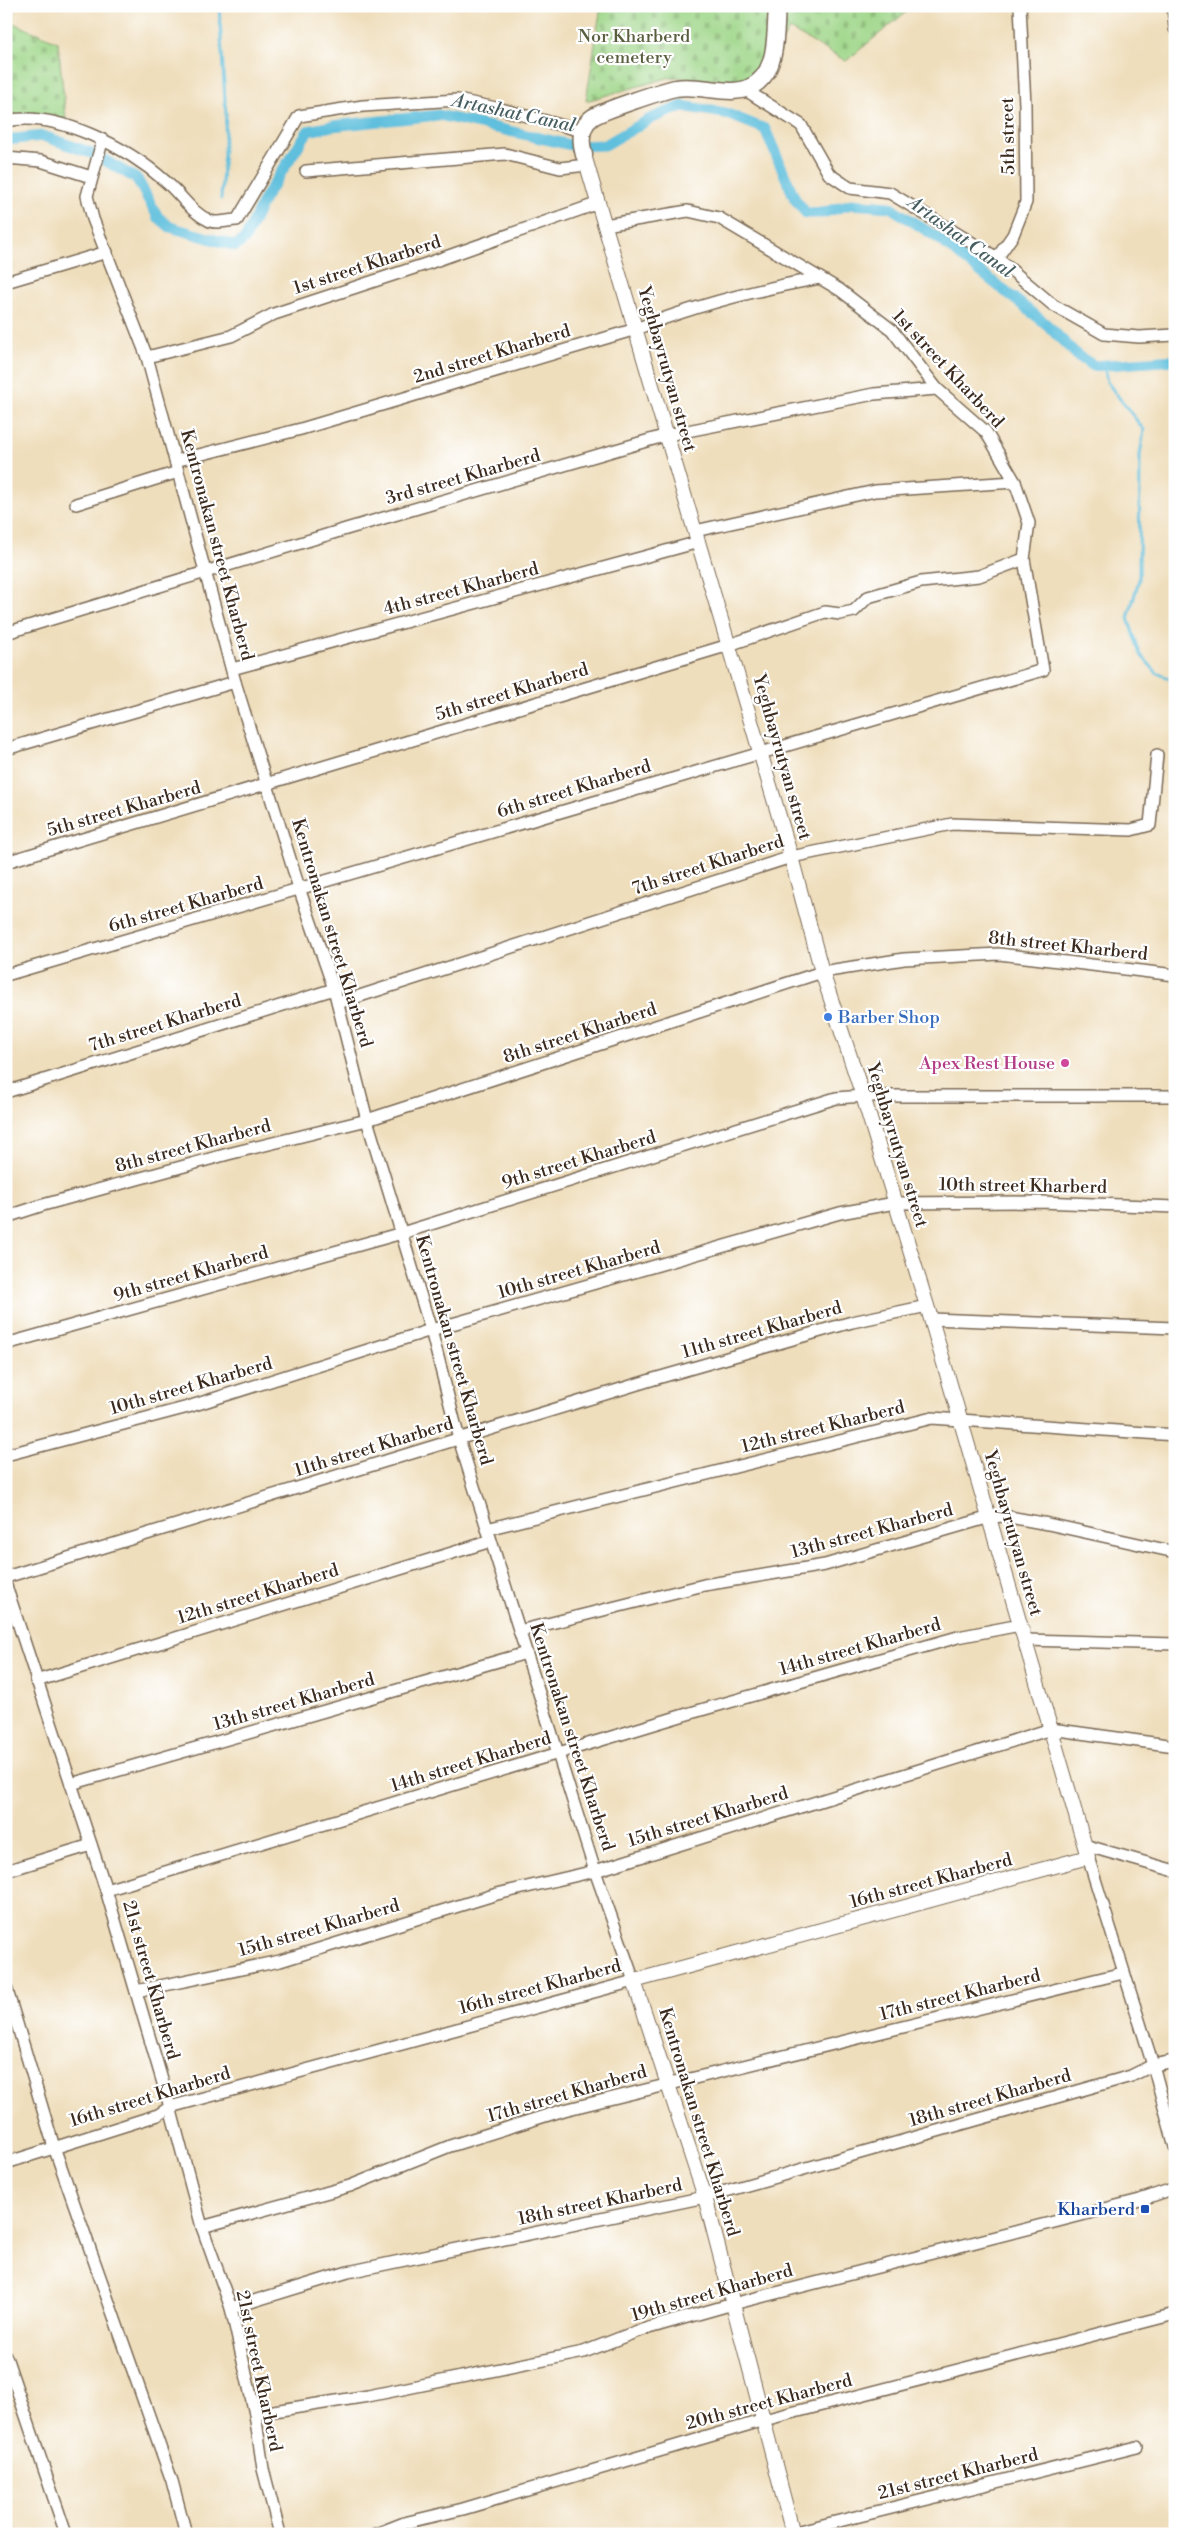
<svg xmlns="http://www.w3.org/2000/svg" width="1181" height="2540" viewBox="0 0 1181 2540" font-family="'Libre Bodoni',serif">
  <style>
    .cemetery { fill: url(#cemetery-stones); stroke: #6c8053 }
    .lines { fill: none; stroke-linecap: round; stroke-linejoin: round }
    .stream { stroke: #5ebfdd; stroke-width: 3 }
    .canal { stroke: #5ebfdd; stroke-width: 11 }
    .minor-casing { stroke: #7a6955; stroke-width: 14 }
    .tertiary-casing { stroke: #7a6955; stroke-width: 16 }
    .secondary-casing { stroke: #7a6955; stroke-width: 19 }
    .minor { stroke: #fff; stroke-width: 11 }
    .tertiary { stroke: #fff; stroke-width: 14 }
    .secondary { stroke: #fff; stroke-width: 16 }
    .shop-dot { fill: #3f7fe0; stroke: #fff; stroke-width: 2 }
    .hotel-dot { fill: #d1479c; stroke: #fff; stroke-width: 2 }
    .transit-dot { fill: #1a4fb4; stroke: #fff; stroke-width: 2 }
    .labels { text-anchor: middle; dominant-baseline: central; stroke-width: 4.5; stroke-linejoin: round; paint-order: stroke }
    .park-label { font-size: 18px; fill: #595e3e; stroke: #fff }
    .street-label { font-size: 18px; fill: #3b2a1e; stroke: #fff }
    .shop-label { font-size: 18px; fill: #366cbe; stroke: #fff; text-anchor: start }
    .hotel-label { font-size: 18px; fill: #b23c85; stroke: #fff; text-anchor: end }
    .transit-label { font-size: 18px; fill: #164399; stroke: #fff; text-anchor: end }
    .water-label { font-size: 19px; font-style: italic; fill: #475e61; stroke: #fff }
  </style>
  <defs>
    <pattern id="cemetery-stones" width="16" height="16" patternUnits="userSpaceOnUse" patternTransform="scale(1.25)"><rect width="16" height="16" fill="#9ed688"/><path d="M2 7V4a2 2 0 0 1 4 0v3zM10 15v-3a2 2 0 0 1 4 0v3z" fill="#89b875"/></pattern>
  </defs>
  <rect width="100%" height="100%" fill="#fff"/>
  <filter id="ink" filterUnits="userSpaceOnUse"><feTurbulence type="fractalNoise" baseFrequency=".02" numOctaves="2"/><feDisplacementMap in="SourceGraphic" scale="10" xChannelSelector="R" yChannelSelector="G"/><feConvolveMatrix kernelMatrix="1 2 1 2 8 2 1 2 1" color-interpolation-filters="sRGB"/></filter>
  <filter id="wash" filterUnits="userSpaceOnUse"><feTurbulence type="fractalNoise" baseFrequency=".0096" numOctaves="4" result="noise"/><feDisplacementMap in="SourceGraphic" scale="20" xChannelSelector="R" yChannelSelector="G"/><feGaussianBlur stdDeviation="1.12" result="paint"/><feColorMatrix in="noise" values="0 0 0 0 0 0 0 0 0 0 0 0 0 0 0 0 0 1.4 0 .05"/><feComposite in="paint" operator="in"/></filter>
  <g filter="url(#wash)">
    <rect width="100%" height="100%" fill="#efdebc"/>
    <g class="cemetery">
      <path d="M601 6H907L906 12 846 61 789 29 758 83 671 77 586 101Z"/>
      <path d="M6 20 58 42 66 119 6 121Z"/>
    </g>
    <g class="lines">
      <g class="stream">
        <path d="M219 6 226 115 221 199"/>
        <path d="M1104 365 1107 382 1144 430 1140 455 1139 580 1128 618 1140 654 1157 673 1175 681"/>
      </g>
      <path class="canal" d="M6 140 43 136 94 154 137 179 158 217 170 227 236 246 245 239 264 199 308 131 332 126 439 115 575 146 605 145 650 119 682 106 725 113 765 129 795 199 806 213H822L851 204 890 207 938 238 1045 323 1078 356 1094 366 1175 360"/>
    </g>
  </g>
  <g filter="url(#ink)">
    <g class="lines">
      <g class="minor-casing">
        <g id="minor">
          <path d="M1173 6 1175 29"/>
          <path d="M744 89 801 125 829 174 850 188 890 193 997 258 1053 305 1104 334 1139 337 1175 335"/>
          <path d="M6 121C57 110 128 148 165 181 181 194 190 212 210 221 217 224 229 220 237 220L299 116 363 106 457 100 501 109 582 131"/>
          <path d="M6 158 41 161 91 177"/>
          <path d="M306 171 505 154 560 168 587 165"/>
          <path d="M997 258 1013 235 1026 202 1025 105 1020 6"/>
          <path d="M6 282 107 252"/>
          <path d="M147 357 231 336 274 314 426 264 599 203"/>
          <path d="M175 461 301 429 636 329C696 305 755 290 819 278"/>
          <path d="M76 504 178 472"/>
          <path d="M695 531 875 491 1015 482"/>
          <path d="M6 633 346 529 667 435 874 394 937 389"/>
          <path d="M232 669 699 542"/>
          <path d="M6 749 235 682"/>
          <path d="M6 862 729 645 825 612 840 614 854 611 868 597 921 582 979 576 1024 559"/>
          <path d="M6 975C353 876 697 769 1043 670L1024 559 1029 523 1015 482 986 432 937 389 892 330 840 290 719 218 688 211 605 225"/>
          <path d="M338 1003 791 857 952 824 1131 830 1150 825 1157 755"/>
          <path d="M6 1092 334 989"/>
          <path d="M6 1217 43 1205 228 1154 367 1120 822 972 904 959 999 954 1175 975"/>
          <path d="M931 1319 1175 1328"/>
          <path d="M6 1344 402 1233 836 1098 863 1096H1175"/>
          <path d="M6 1455 188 1407 431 1330 840 1213 895 1203 1040 1202 1175 1207"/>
          <path d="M487 1529 932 1418 1175 1435"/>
          <path d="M6 1577 654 1379 852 1322 927 1306"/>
          <path d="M6 1586 106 1890 170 2107 202 2227 231 2308 255 2414 263 2469 280 2534"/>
          <path d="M519 1631 704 1585 825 1565 990 1517 1004 1516 1048 1524 1175 1552"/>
          <path d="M1025 1640 1175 1644"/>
          <path d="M36 1681 491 1541"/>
          <path d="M71 1784 526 1653"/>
          <path d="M1084 1845 1175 1871"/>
          <path d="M1088 1857 1153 2065 1175 2147"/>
          <path d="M6 1871 91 1845"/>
          <path d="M106 1890 694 1712 958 1637 1020 1625"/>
          <path d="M6 1987 54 2147 172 2481 186 2534"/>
          <path d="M136 1991 280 1961 497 1894 595 1871 1051 1729 1175 1746"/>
          <path d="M6 2163 158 2115 170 2107 634 1981 595 1871 459 1439 431 1330 367 1120 334 989 300 891 235 682 147 357 93 219 87 196 102 142"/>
          <path d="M202 2227 350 2186 450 2146 564 2110 1123 1973"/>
          <path d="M231 2308 348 2272 705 2197 1131 2076 1153 2065 1175 2061"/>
          <path d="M6 2357 66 2534"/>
          <path d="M255 2414 368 2396 584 2352 638 2331 733 2304 1140 2200 1175 2188"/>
          <path d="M376 2534 404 2523 463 2509 764 2420 1175 2314"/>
          <path d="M787 2534 1137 2447"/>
        </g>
      </g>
      <g class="tertiary-casing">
        <path id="tertiary" d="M584 155 791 857 822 972 863 1096 931 1319 1088 1857 634 1981 705 2197 793 2534"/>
      </g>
      <g class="secondary-casing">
        <path id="secondary" d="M584 155C580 141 580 126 593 117 602 111 664 90 676 88 702 83 737 101 758 82 778 66 775 30 777 6"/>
      </g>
      <use href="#minor" class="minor"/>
      <use href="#tertiary" class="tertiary"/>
      <use href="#secondary" class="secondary"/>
    </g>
  </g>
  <circle class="shop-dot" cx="828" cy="1017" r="5"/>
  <circle class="hotel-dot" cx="1065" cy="1063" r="5"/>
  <rect class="transit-dot" x="1140" y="2204" width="10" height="10" rx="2.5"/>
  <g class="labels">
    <g class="park-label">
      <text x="634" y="36">Nor Kharberd<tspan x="634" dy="21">cemetery</tspan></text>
    </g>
    <g class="street-label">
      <text transform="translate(1008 136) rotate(-91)">5th street</text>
      <text transform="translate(367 265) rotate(-18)">1st street Kharberd</text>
      <text transform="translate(492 354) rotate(-17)">2nd street Kharberd</text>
      <text transform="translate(667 369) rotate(74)">Yeghbayrutyan street</text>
      <text transform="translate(948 369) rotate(47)">1st street Kharberd</text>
      <text transform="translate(463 477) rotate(-16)">3rd street Kharberd</text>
      <text transform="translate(217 545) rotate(75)">Kentronakan street Kharberd</text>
      <text transform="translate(461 589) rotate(-15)">4th street Kharberd</text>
      <text transform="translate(512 692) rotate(-17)">5th street Kharberd</text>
      <text transform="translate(782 757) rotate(74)">Yeghbayrutyan street</text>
      <text transform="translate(574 789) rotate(-17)">6th street Kharberd</text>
      <text transform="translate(124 809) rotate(-16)">5th street Kharberd</text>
      <text transform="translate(708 865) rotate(-18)">7th street Kharberd</text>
      <text transform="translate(186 905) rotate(-16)">6th street Kharberd</text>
      <text transform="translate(332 933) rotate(73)">Kentronakan street Kharberd</text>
      <text transform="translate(1068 946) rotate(6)">8th street Kharberd</text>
      <text transform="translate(165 1023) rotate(-17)">7th street Kharberd</text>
      <text transform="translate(580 1033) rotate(-18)">8th street Kharberd</text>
      <text transform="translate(897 1145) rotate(73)">Yeghbayrutyan street</text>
      <text transform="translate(193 1146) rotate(-15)">8th street Kharberd</text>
      <text transform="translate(579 1160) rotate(-17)">9th street Kharberd</text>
      <text transform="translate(1023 1186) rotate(1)">10th street Kharberd</text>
      <text transform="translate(579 1270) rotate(-16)">10th street Kharberd</text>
      <text transform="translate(191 1274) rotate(-16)">9th street Kharberd</text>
      <text transform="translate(762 1330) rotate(-16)">11th street Kharberd</text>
      <text transform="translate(454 1350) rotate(74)">Kentronakan street Kharberd</text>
      <text transform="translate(191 1386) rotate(-16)">10th street Kharberd</text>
      <text transform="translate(823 1427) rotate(-14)">12th street Kharberd</text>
      <text transform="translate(374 1447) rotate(-17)">11th street Kharberd</text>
      <text transform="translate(872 1531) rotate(-15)">13th street Kharberd</text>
      <text transform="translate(1013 1533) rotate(74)">Yeghbayrutyan street</text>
      <text transform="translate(258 1594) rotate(-17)">12th street Kharberd</text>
      <text transform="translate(860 1647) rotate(-16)">14th street Kharberd</text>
      <text transform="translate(294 1702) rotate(-16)">13th street Kharberd</text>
      <text transform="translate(572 1737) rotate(72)">Kentronakan street Kharberd</text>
      <text transform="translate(471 1762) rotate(-17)">14th street Kharberd</text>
      <text transform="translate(708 1817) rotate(-17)">15th street Kharberd</text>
      <text transform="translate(931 1881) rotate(-15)">16th street Kharberd</text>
      <text transform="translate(319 1928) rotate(-16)">15th street Kharberd</text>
      <text transform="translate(151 1980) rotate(74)">21st street Kharberd</text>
      <text transform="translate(540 1987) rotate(-15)">16th street Kharberd</text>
      <text transform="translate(960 1995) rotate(-14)">17th street Kharberd</text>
      <text transform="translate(567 2094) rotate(-16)">17th street Kharberd</text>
      <text transform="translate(150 2097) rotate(-17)">16th street Kharberd</text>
      <text transform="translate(990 2098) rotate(-16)">18th street Kharberd</text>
      <text transform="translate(699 2122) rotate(73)">Kentronakan street Kharberd</text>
      <text transform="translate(600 2202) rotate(-12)">18th street Kharberd</text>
      <text transform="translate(712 2293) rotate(-16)">19th street Kharberd</text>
      <text transform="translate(259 2371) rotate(78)">21st street Kharberd</text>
      <text transform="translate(769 2402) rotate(-15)">20th street Kharberd</text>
      <text transform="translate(958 2474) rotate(-14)">21st street Kharberd</text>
    </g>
    <g class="shop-label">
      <text x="838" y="1017">Barber Shop</text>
    </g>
    <g class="hotel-label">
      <text x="1055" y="1063">Apex Rest House</text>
    </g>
    <g class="transit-label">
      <text x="1135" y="2209">Kharberd</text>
    </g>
    <g class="water-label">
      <text transform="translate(514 113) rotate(12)">Artashat Canal</text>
      <text transform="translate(961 237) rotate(36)">Artashat Canal</text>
    </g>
  </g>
  <rect width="1181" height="2540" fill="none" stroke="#fff" stroke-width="25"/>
</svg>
